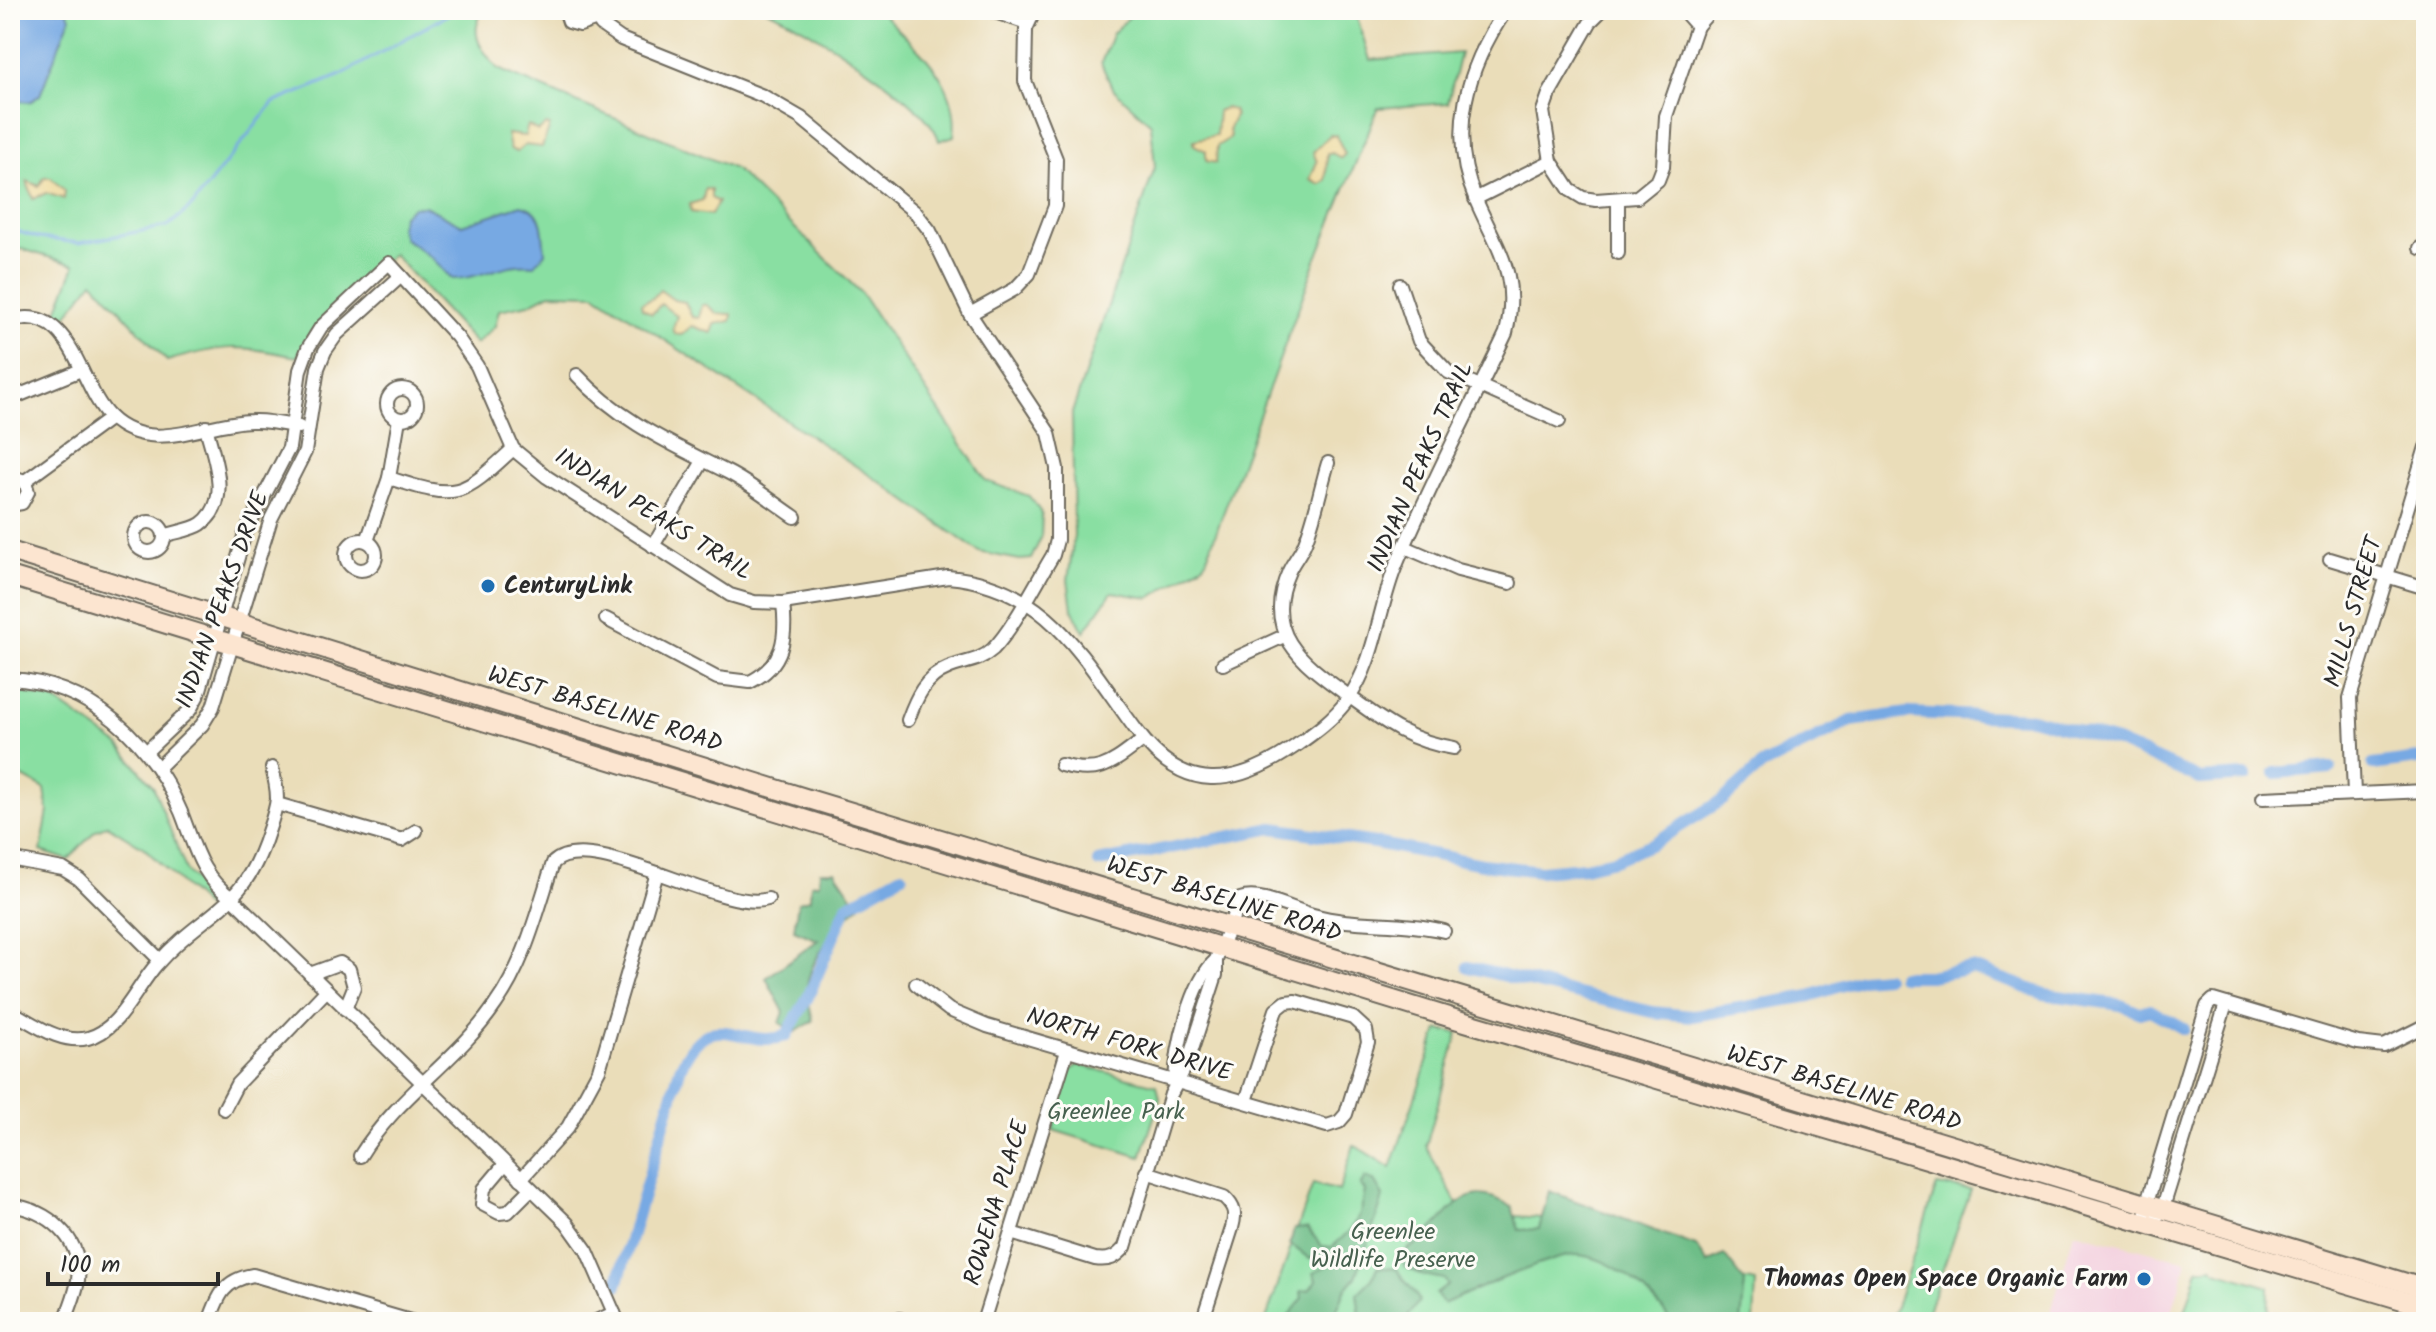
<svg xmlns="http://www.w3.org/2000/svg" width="2436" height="1332" viewBox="0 0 2436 1332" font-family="Kalam,sans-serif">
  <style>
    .built { fill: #f3cfde }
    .green { fill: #89dfa2; stroke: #5a8566; stroke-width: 2 }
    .forest { fill: #6ebe88; stroke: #4c745a; stroke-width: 2 }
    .sand { fill: #eeda9e; stroke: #8c8264; stroke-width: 2 }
    .water { fill: #77a9e3; stroke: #516a87; stroke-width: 2 }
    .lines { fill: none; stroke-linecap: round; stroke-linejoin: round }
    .stream { stroke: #77a9e3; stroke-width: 3 }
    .canal { stroke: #77a9e3; stroke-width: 12 }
    .street-casing { stroke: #6e695d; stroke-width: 16 }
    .secondary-casing { stroke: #6e695d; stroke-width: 22 }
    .street { stroke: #fff; stroke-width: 12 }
    .secondary { stroke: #fce5d0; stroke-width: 18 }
    .poi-dot { fill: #1f6fb2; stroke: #fdfcf7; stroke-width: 3 }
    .labels { text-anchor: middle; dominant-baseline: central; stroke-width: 6; stroke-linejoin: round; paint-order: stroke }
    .street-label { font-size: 24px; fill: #2b2b2b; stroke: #fdfcf7 }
    .poi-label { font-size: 24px; font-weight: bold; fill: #2b2b2b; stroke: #fdfcf7; text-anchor: start }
    .park-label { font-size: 24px; fill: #47614f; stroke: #fdfcf7 }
  </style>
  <rect width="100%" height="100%" fill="#fdfcf7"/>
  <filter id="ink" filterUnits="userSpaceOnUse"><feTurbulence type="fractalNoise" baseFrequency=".0125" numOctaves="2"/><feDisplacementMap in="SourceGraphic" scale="16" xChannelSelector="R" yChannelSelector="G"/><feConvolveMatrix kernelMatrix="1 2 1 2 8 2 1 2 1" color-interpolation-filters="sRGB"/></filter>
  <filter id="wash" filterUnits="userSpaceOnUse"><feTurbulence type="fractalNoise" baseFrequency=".006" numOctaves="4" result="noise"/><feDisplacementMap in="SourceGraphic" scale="32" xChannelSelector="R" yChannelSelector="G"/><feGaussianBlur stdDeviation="1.8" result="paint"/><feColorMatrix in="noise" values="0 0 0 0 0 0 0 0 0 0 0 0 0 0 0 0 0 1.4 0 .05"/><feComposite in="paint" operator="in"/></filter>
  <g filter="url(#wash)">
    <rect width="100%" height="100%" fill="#eaddb9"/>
    <path class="built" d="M2074 1232 2187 1261 2169 1322H2048Z"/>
    <g class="green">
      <path d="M10 10H484C467 34 482 50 498 69L735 169 861 293 986 481 1029 496 1042 514 1041 538 1031 559 1020 560 979 552 883 484 595 294 550 293 529 304 499 310 495 326 476 344 393 254 311 332 297 357C238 345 225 344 167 361L93 281 64 319 56 314 75 265 22 249 10 252Z"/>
      <path d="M767 10H879C914 47 961 79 954 136L939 141C931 103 804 25 767 10Z"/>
      <path d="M1136 10H1355L1370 60 1460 53 1448 103 1378 108 1316 260 1205 563 1150 598 1112 592 1084 632 1072 609 1068 580 1074 536 1072 413 1155 167 1151 124 1112 88 1101 63 1113 33Z"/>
      <path d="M10 690 53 699 119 745 153 786 187 872 210 896 206 907 144 848 107 825 95 831 68 860 41 851 48 811 45 789 10 770Z"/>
      <path d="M1438 1030 1458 1033 1426 1146 1461 1212 1542 1218 1629 1239 1702 1271 1756 1282 1754 1322H1265L1313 1184 1339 1191 1354 1145 1391 1168Z"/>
      <path d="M1078 1065 1157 1085 1160 1099 1141 1157 1053 1130 1069 1071Z"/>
      <path d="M1937 1185 1971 1190 1924 1322H1891Z"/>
      <path d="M2213 1267 2216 1271 2269 1287 2268 1322H2182L2198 1269Z"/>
    </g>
    <g class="forest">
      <path d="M820 871H835L859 906C839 923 807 962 807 990 807 1000 811 1011 813 1021L795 1032 780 1023 784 1012 766 978 818 940 794 930 798 902 810 899 811 884 819 883Z"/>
      <path d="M1365 1178 1374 1181 1383 1196 1381 1204 1356 1277 1345 1290 1333 1319 1331 1322H1284L1302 1299 1301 1291 1309 1290 1316 1281 1314 1273 1327 1265 1325 1258 1318 1255 1310 1259 1290 1244 1294 1229 1307 1228 1322 1246 1332 1247C1355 1227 1361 1222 1365 1190L1360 1186Z"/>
      <path d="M1549 1191 1696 1246 1708 1263 1724 1255 1745 1282 1741 1322H1672C1651 1294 1616 1258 1578 1255 1555 1254 1467 1293 1443 1304L1436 1294 1448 1285 1444 1279 1422 1275 1404 1266C1402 1246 1411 1250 1423 1238 1454 1210 1466 1177 1512 1207L1519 1230 1539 1229Z"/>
      <path d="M1377 1267 1397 1269C1403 1282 1415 1289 1419 1301L1403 1322H1361L1357 1294 1372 1279Z"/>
    </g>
    <g class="sand">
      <path d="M1225 108 1233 110 1235 116 1229 128 1230 138 1217 146 1216 163 1206 161V151L1194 145V140L1216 135 1218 111Z"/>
      <path d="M528 125 538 131 546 125 550 126 542 147 525 145 517 152 510 149 507 134 525 136Z"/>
      <path d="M1330 135H1336L1345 154 1341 158 1332 153 1327 154 1326 180 1320 184 1310 179 1317 162 1313 152Z"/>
      <path d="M44 178H51L65 191 64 199 46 193 33 199 27 181 39 186Z"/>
      <path d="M705 189 711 190V198L718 202 711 215 691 212 690 204 703 200Z"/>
      <path d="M660 290 674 300 685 302 692 317 699 318 702 305H707L718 314H732L731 321 715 324 712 333 692 326 681 335 675 334 673 328 677 316 661 304 652 314 642 308 641 303 653 298Z"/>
    </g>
    <g class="water">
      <path d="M10 10H67L70 18 40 95 30 102 17 101 10 90 13 30Z"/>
      <path d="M521 205C546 210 542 232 545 253L535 265C505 261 482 279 452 279L432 258 404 238 400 227 403 215 413 207 425 206 462 225Z"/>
    </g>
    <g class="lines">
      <path class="stream" d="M10 229 39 238 79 243 168 226 192 206 273 103 341 75 456 10"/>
      <g class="canal">
        <path d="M2373 765 2426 758"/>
        <path d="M2275 773 2331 768"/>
        <path d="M1098 862 1273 828 1375 843 1482 864 1540 871 1585 867 1614 860 1652 844 1723 800 1762 765 1851 721 1908 713 2031 718 2117 742 2200 779 2246 776"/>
        <path d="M1468 967 1652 1012 1692 1016 1810 996 1861 979 1885 977"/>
        <path d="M1901 976H1929L1972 968 2044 994 2121 1005 2140 1013 2150 1010 2184 1029"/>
        <path d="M617 1285 680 1069C711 1000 740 1051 786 1036L808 997 847 906 902 875"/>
      </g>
    </g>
  </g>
  <g filter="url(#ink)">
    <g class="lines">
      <g class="street-casing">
        <g id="street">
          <path d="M565 10 569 22 580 25 597 19"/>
          <path d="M592 10 601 25 621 39 763 96 801 118 916 213 930 231 970 314 1049 433 1057 468V540L1053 555C1037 581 1013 629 993 649 979 662 965 661 948 668 925 677 916 698 908 720"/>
          <path d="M989 10 1027 23"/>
          <path d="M1602 10 1591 21 1549 94 1543 111 1551 161 1570 190 1583 198 1596 200 1637 197 1658 180 1663 167 1666 116 1697 26 1683 10"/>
          <path d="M1697 26 1711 10"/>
          <path d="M1475 199 1551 161"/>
          <path d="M1618 201V253"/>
          <path d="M2420 248 2426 250"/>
          <path d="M1400 285 1419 341 1448 372 1559 421"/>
          <path d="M970 314 1015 289 1029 274 1055 206 1056 159 1025 81 1026 29 1035 10"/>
          <path d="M10 321C72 301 78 385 110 417 151 456 205 422 251 421 266 420 284 424 299 427"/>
          <path d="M577 375C619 421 672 444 727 472 751 484 773 502 795 517"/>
          <circle cx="402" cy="404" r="15"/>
          <path d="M10 399 81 370"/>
          <path d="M1328 463C1320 489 1315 519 1304 545 1300 554 1293 562 1289 571 1261 633 1302 662 1346 694 1383 721 1408 741 1454 748"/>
          <path d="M10 476 25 481 28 492 22 503 10 505"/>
          <path d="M389 478C458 500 460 498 513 449"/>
          <path d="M25 481 111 418"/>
          <circle cx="149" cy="537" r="15"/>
          <path d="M164 536C175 532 192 530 201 524 233 501 213 456 206 427"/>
          <circle cx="361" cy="555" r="15"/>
          <path d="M367 541 389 478 399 419"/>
          <path d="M653 546 703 461"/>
          <path d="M1405 547 1458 570 1510 583"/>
          <path d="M2330 559 2426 588"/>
          <path d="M606 619 717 678 750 682C784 665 787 637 783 603"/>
          <path d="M1223 664 1284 636"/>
          <path d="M10 679C90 683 151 741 181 812 195 847 200 876 233 899L567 1223 587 1251 618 1322"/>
          <path d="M147 751 190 710 199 693 245 533 289 448 300 370 308 348 321 327 389 263 457 337 477 366 513 449 547 477 730 595 754 602 783 603 948 577C1049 586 1083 659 1137 731 1184 795 1235 787 1294 747 1314 733 1334 719 1348 699 1377 658 1378 607 1397 563 1430 485 1470 409 1506 333 1520 274 1498 251 1476 200 1447 134 1467 67 1506 10"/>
          <path d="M1061 765C1101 776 1112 763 1143 740"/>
          <path d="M158 768 202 725 213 707 271 519 305 452 318 368 325 351 337 334 401 276"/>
          <path d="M2354 794 2350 698 2426 447"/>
          <path d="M2263 798 2426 791"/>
          <path d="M277 804 402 840 416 831"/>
          <path d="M10 859 63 869 79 879 160 960"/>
          <path d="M310 974 340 963 349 969 354 987 345 1009"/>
          <path d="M916 984 949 1010 987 1026 1327 1126 1339 1122 1346 1114 1368 1042 1366 1030 1353 1018 1295 1001 1286 1002 1276 1010 1246 1101"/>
          <path d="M10 1011C33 1023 61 1045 88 1038 120 1030 136 987 157 964 205 909 243 912 268 832 278 802 280 799 272 768"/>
          <path d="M1175 1082C1176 1049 1191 982 1216 960"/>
          <path d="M224 1109 237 1084 326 991"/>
          <path d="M360 1156C397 1096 458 1060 495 1005 525 963 537 912 553 863 589 827 724 914 768 899"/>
          <path d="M505 1164 484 1189 482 1204 499 1213 508 1212 531 1189"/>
          <path d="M1146 1172 1224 1197C1235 1207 1236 1214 1232 1228L1202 1322"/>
          <path d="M521 1179 568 1127 599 1070 657 873"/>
          <path d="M10 1205C47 1210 83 1237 78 1280 76 1294 69 1308 65 1322"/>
          <path d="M2147 1226 2146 1206 2207 1006 2213 1000 2358 1043 2384 1046 2426 1025"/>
          <path d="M2147 1226 2162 1211 2226 1004"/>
          <path d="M1011 1233 1095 1259C1109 1261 1116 1258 1125 1247L1171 1094 1188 1062 1216 975V960L1240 899C1261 892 1291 909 1313 915 1355 927 1400 920 1444 931"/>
          <path d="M900 1319 904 1322"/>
          <path d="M209 1322C218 1296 224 1280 253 1275L414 1322"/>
          <path d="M594 1322 614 1313"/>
          <path d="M983 1322 1067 1051"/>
        </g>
      </g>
      <g class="secondary-casing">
        <g id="secondary">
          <path d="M10 551 802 797 2426 1289"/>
          <path d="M10 576 1455 1019 2426 1307"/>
        </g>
      </g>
      <use href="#street" class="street"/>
      <use href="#secondary" class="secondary"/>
    </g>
  </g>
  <g class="poi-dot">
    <circle cx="488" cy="586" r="8"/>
    <circle cx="2144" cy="1279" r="8"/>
  </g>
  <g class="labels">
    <g class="street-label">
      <text transform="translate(1421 467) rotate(-66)">INDIAN PEAKS TRAIL</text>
      <text transform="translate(653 515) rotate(32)">INDIAN PEAKS TRAIL</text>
      <text transform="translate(223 600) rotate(-70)">INDIAN PEAKS DRIVE</text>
      <text transform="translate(2354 612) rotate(-74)">MILLS STREET</text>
      <text transform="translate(605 710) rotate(17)">WEST BASELINE ROAD</text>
      <text transform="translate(1224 900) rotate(17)">WEST BASELINE ROAD</text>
      <text transform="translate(1129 1045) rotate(16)">NORTH FORK DRIVE</text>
      <text transform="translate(1844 1089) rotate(17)">WEST BASELINE ROAD</text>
      <text transform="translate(997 1203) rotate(-73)">ROWENA PLACE</text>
    </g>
    <g class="poi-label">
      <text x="504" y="586">CenturyLink</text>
      <text x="2128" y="1279" text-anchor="end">Thomas Open Space Organic Farm</text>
    </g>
    <g class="park-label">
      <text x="1116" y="1112">Greenlee Park</text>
      <text x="1393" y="1232">Greenlee<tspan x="1393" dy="28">Wildlife Preserve</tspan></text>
    </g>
  </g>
  <rect width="2436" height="1332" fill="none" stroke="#fdfcf7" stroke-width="40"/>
  <path d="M48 1272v12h170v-12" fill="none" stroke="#2b2b2b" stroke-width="4"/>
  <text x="60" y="1272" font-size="24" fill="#2b2b2b" stroke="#fdfcf7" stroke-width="6" paint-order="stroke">100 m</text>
</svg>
